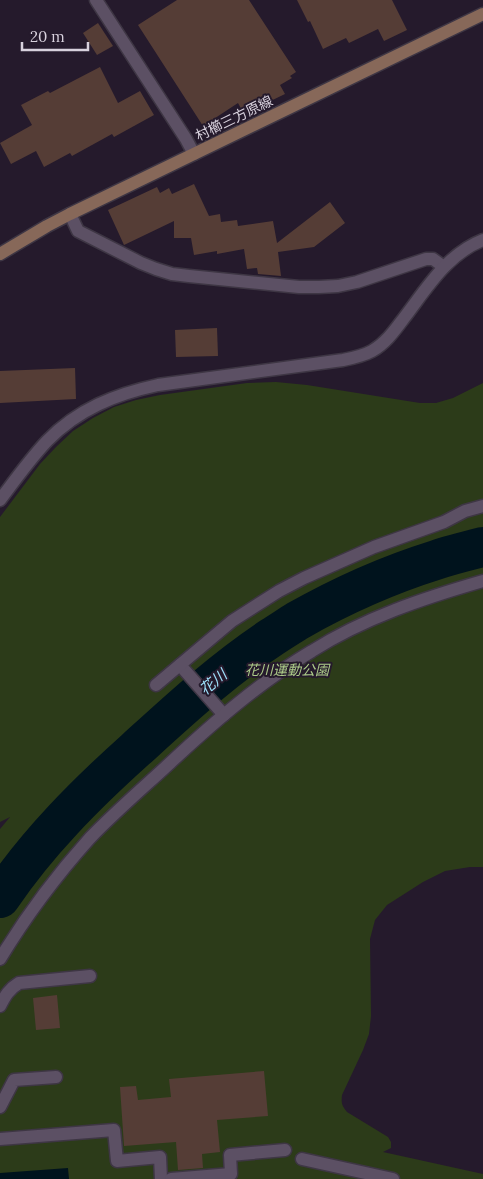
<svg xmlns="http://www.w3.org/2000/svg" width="483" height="1179" viewBox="0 0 483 1179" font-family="Lora,'Noto Sans JP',serif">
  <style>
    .green { fill: #2c3b19 }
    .water { fill: #00131d }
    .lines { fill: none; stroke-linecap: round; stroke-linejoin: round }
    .river { stroke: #00131d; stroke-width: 40 }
    .building { fill: #553d36 }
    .lane-casing { stroke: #3e3644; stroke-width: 15 }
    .street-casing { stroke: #3e3644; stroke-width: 15 }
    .secondary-casing { stroke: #3e3644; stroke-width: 15 }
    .lane { stroke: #5c5064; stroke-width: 12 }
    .street { stroke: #5c5064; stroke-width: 12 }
    .secondary { stroke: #876859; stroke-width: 12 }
    .labels { text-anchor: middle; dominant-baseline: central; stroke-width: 4; stroke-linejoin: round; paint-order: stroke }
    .street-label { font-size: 14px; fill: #d8d1dd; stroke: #251a2c }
    .park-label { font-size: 14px; font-style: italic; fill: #accb89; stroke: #251a2c }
    .water-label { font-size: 15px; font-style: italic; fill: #9fe2fc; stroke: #251a2c }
  </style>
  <rect width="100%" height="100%" fill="#251a2c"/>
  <path class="green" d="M276 382 307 385 420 403H436L453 398 483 383V867H470L445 871 423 882 387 905 375 920 370 939 371 1016 369 1034 363 1050 342 1095C341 1103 342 1106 347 1112L388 1137 391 1142V1148L383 1152 483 1174V1179H0V829L10 817 0 822V517L40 464 56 447 73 431 93 418 114 407 136 400 160 395 247 383Z"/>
  <g class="water">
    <path d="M423 551 433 556 437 568 435 578H402L398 568Z"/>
    <path d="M22 849H30L40 857 43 864 20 878 14 873Z"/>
    <path d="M68 1168 69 1179H0V1173Z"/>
  </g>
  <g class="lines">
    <path class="river" d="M0 898C38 842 85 795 135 750 179 710 222 670 272 637 280 632 289 626 297 621 341 596 388 575 436 560 451 555 467 551 483 547"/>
  </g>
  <g class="building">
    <path d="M177 0H249L296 72 290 76 292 78 280 85 285 94 244 114 238 103 203 126 138 25Z"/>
    <path d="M297 0H392L407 30 384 41 378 29 349 43 346 38 323 49 310 21 308 22Z"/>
    <path d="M98 23 113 46 97 55 83 33Z"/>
    <path d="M100 67 118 103 140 91 154 115 114 137 112 134 72 156 70 153 44 167 36 151 11 164 0 143 32 125 21 105 48 91 50 93Z"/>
    <path d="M194 184 209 216 220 214 221 222 237 220 238 226 273 221 277 243 330 202 345 223 314 247 278 252 281 276 258 274 257 268 247 269 244 249 217 254V251L194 255 191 238H174V221L124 245 108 210 157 187 160 193 169 188 172 194Z"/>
    <path d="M217 328 218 356 176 357 175 330Z"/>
    <path d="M75 368 76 399 0 403V371Z"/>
    <path d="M57 995 60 1028 36 1030 33 998Z"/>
    <path d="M264 1071 268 1116 217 1120 220 1152 202 1154 203 1168 178 1170 176 1142 124 1146 120 1087 136 1086 138 1100 171 1097 169 1079Z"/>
  </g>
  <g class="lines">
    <g class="lane-casing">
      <g id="lane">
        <path d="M180 665 224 715"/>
        <path d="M156 685 232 621 279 591 304 578 374 547 444 522 465 511 483 506"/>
        <path d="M0 959C26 916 56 876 90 838 115 812 143 788 170 763 214 722 260 682 312 651 364 618 424 598 483 581"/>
        <path d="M0 1006C5 996 9 989 19 983L90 976"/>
        <path d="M0 1107 14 1080 56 1077"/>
        <path d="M0 1139 114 1130 117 1161 160 1157 161 1179"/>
        <path d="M302 1159 393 1179"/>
        <path d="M171 1179 231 1174 230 1155 285 1150"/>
      </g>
    </g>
    <g class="street-casing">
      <g id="street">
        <path d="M96 0 186 139 194 154"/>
        <path d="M70 214 78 231 141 263 156 269 172 274 189 276 299 287H319L338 286 357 282 426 259H433L444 267"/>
        <path d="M0 500C15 480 30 459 47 441 78 409 116 394 158 385L343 360C353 358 363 356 372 351 386 343 395 330 404 318 427 288 447 254 483 240"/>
      </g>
    </g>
    <g class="secondary-casing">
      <path id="secondary" d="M0 254 47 226 70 214 483 14"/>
    </g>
    <use href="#lane" class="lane"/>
    <use href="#street" class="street"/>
    <use href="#secondary" class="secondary"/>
  </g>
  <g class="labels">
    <g class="street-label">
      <text transform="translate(234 118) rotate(-26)">村櫛三方原線</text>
    </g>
    <g class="park-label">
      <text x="287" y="670">花川運動公園</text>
    </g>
    <g class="water-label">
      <text transform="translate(213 682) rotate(-40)">花川</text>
    </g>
  </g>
  <path d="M22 42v8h66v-8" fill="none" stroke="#d8d1dd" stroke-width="2.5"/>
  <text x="30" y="42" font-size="15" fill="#d8d1dd" stroke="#251a2c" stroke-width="4" paint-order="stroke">20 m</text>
</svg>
